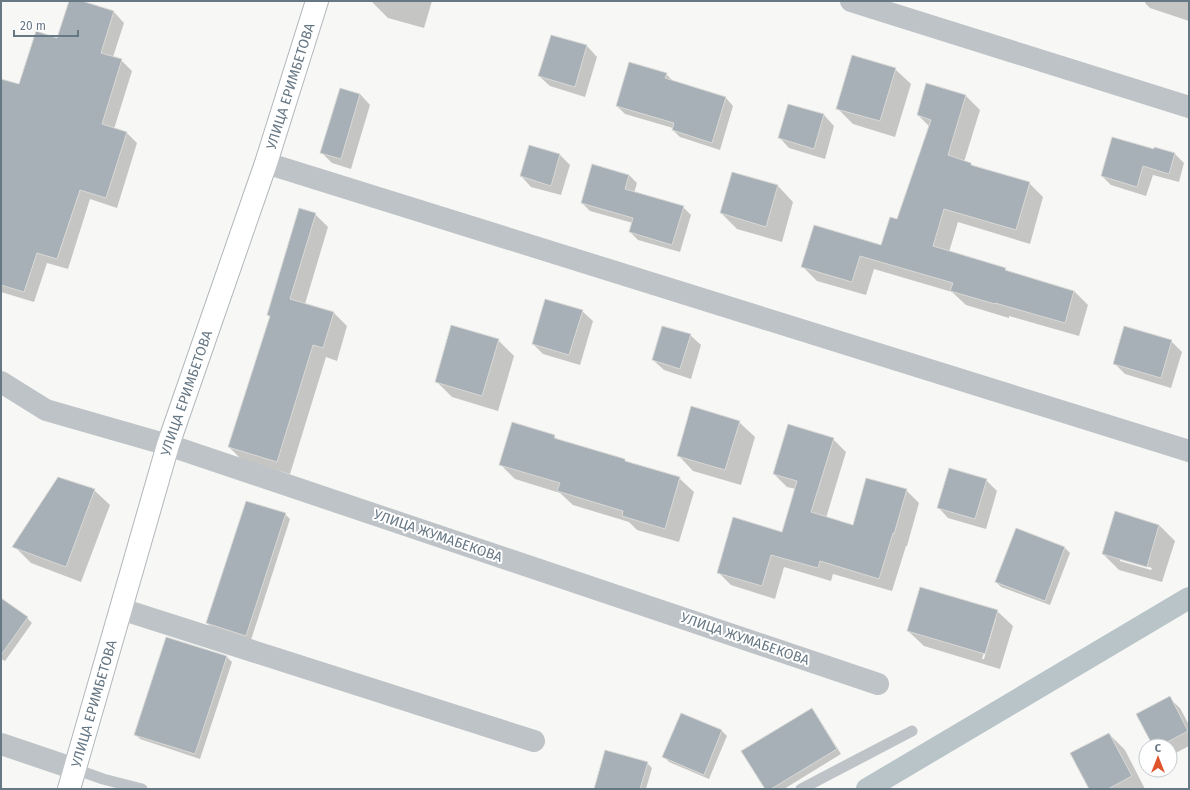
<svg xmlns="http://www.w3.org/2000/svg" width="1190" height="790" viewBox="0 0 1190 790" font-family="'Fira Sans',sans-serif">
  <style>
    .shadow { fill: #0003; fill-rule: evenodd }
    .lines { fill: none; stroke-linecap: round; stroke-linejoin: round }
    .canal { stroke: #b8c4c8; stroke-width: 22 }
    .building { fill: #a7b0b6; stroke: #d9d9d7 }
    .secondary-casing { stroke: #b1b7bb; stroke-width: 24 }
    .service { stroke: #bec3c7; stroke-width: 11 }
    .minor { stroke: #bec3c7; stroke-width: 22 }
    .secondary { stroke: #fff; stroke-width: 22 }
    .labels { text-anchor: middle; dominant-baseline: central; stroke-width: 4; stroke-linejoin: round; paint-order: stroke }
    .street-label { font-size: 14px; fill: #677885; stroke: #fff }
  </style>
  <rect width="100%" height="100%" fill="#f7f7f5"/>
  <g class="shadow">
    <path d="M70 1H78L114 12 124 23 113 57 121 60 132 71 114 129 127 133 137 143 117 208 90 199 68 269 47 263 34 302 1 292V80L20 86 58 39Z"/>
    <path d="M372 1H432L424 28 388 18 372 2Z"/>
    <path d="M1146 1H1189V21L1150 8 1145 3Z"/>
    <path d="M551 36 587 46 597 57 585 97 550 86 539 76Z"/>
    <path d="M895 69 911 84 895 137 853 124 837 108Z"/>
    <path d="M666 74 674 82 726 98 733 106 720 150 680 137 673 130V128L625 114 617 106Z"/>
    <path d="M340 89 360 94 370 105 351 169 332 163 321 152Z"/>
    <path d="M966 96 980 110 964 162 971 164 974 167 1029 183 1043 197 1030 244 958 222 949 252 1005 269 1008 272 1074 291 1088 305 1079 336 1009 316V318L966 305 952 292 874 269 866 295 817 281 803 267 882 246 898 220 930 127 918 115Z"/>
    <path d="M788 105 824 115 834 126 825 159 789 148 779 137Z"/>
    <path d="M1155 149 1175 154 1184 163 1179 182 1153 175 1146 196 1111 185 1102 176 1154 151Z"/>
    <path d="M560 155 570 165 561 195 531 187 521 176Z"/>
    <path d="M733 173 778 186 793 202 782 242 737 229 721 213Z"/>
    <path d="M629 175 637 183 634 193 683 207 691 215 680 252 638 240 630 232 633 223 590 211 582 203Z"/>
    <path d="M315 214 328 227 305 304 334 313 347 326 337 361 326 357 290 474 242 460 229 447 271 318 268 315Z"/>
    <path d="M582 311 593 321 580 365 543 354 533 344Z"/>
    <path d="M690 335 701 345 691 379 664 370 653 360Z"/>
    <path d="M498 340 514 356 498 411 452 397 436 381Z"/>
    <path d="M1171 341 1182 352 1171 388 1125 374 1114 363Z"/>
    <path d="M739 422 755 437 741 485 693 471 678 455Z"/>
    <path d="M554 436 559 441 625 460 627 463 679 478 694 492 679 542 637 530 629 522 573 505 560 493 515 479 501 465Z"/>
    <path d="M833 439 846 452 826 518 853 526 906 490 919 503 907 546H906L892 591 833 574 831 581 784 567 775 599 731 585 718 572 783 533 796 489 787 487 774 474Z"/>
    <path d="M986 480 997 491 986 529 948 518 938 507Z"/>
    <path d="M94 490 110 505 81 582 31 563 15 547Z"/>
    <path d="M1116 512 1159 525 1175 541 1162 582 1119 570 1103 554ZM1120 559 1152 568 1151 570 1120 561Z"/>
    <path d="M285 514 290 519 251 640 212 628 207 623Z"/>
    <path d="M1016 530 1065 548 1070 553 1050 605 1001 587 996 582Z"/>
    <path d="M1 599 27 618 32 623 5 661 1 659Z"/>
    <path d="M997 611 1013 626 1000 669 924 646 908 631ZM994 619H996L984 659H982Z"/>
    <path d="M167 638 227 657 232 662 200 759 140 739 135 734Z"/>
    <path d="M1169 698 1180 708 1189 725V746L1170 756V746H1154Z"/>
    <path d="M811 709 816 714 841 754 784 789H766Z"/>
    <path d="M682 714 722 731 727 736 709 779 669 762 664 757Z"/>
    <path d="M1109 734 1125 750 1145 789H1091Z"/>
    <path d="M647 763 652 768 646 789H595Z"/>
  </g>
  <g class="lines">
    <path class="canal" d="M867 789 1189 598"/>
  </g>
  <g class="building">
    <path d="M69 1H82L114 11 101 53 122 59 102 124 127 132 106 198 80 190 57 259 37 253 24 292 1 285V79L19 84 36 31 57 38Z"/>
    <path d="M551 35 587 45 575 87 538 76Z"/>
    <path d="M852 55 896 68 880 121 836 109Z"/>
    <path d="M629 62 667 73 665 78 726 97 712 143 672 130 674 123 616 106Z"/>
    <path d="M926 83 966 95 948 155 971 163V165L1030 182 1016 230 944 209 933 246 1006 268 1005 270 1074 291 1065 323 995 303V304L950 291 953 283 860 256 852 282 801 267 814 225 881 245 890 217 897 219 931 120 917 115Z"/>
    <path d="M340 88 360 94 341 159 320 153Z"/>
    <path d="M788 104 824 114 814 149 778 138Z"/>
    <path d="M1112 137 1154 149V147L1175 153 1169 174 1143 166 1137 187 1101 176Z"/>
    <path d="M529 145 560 154 551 186 520 176Z"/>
    <path d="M592 164 629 175 625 189 684 206 672 245 629 232 633 218 581 203Z"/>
    <path d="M732 172 778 185 766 227 720 213Z"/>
    <path d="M299 208 316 213 290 299 334 312 323 348 313 345 277 462 228 447 270 316 267 315Z"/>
    <path d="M545 299 583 310 569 355 532 344Z"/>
    <path d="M451 325 499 339 482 396 435 382Z"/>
    <path d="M662 326 691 334 680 369 652 360Z"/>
    <path d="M1124 326 1172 340 1161 378 1113 364Z"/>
    <path d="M691 406 740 421 725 470 677 456Z"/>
    <path d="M512 422 555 435 554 438 625 459V461L680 477 665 529 622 516 623 511 557 491 560 483 499 465Z"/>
    <path d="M788 424 834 438 811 512 853 525 866 478 907 489 894 534 893 533 879 579 820 561 818 568 771 555 762 586 717 573 733 517 782 532 797 481 773 474Z"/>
    <path d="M949 468 987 479 975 519 937 508Z"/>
    <path d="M58 477 95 489 66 567 12 547Z"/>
    <path d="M246 501 286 513 246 636 206 623Z"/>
    <path d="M1115 511 1159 525 1147 567 1102 554Z"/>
    <path d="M1016 528 1065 547 1045 601 995 582Z"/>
    <path d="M920 587 998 610 985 654 907 631Z"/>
    <path d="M1 598 28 617 1 655Z"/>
    <path d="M166 637 227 656 195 754 134 735Z"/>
    <path d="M1170 696 1188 731 1160 746H1153L1136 714Z"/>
    <path d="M812 708 837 749 771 789H765L741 751Z"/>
    <path d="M681 713 722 730 704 775 662 757Z"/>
    <path d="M1109 733 1132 776 1108 789H1089L1070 753Z"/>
    <path d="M605 750 648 762 640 789H594Z"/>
  </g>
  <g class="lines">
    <g class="secondary-casing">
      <g id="secondary">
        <path id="s1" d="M69 789 168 445 266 163 317 1"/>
      </g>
    </g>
    <g class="service">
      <path d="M75 769 103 779 142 789"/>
      <path d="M801 789 912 731"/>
    </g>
    <g class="minor">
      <path d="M851 1 1189 107"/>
      <path d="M266 163 1189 451"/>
      <path d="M1 382 46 410 168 445 878 684"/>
      <path d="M121 609 534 741"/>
      <path d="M1 744 75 769"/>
    </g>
    <use href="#secondary" class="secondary"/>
  </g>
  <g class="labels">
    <g class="street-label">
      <text stroke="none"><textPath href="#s1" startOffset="737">УЛИЦА ЕРИМБЕТОВА</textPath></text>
      <text stroke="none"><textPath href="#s1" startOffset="413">УЛИЦА ЕРИМБЕТОВА</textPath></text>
      <text transform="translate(438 536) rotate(19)">УЛИЦА ЖУМАБЕКОВА</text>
      <text transform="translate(745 639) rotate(19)">УЛИЦА ЖУМАБЕКОВА</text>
      <text stroke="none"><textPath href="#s1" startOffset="89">УЛИЦА ЕРИМБЕТОВА</textPath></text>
    </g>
  </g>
  <rect width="1190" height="790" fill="none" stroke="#677885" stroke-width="4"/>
  <g transform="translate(1158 758)"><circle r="19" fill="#ffffff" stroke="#c2c9ce"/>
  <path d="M0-3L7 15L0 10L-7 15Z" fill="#e0542c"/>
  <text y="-6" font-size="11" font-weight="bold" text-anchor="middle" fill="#677885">С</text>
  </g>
  <path d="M14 30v6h64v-6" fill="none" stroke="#677885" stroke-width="2"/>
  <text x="20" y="30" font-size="12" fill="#677885" stroke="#ffffff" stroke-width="3" paint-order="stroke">20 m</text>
</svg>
